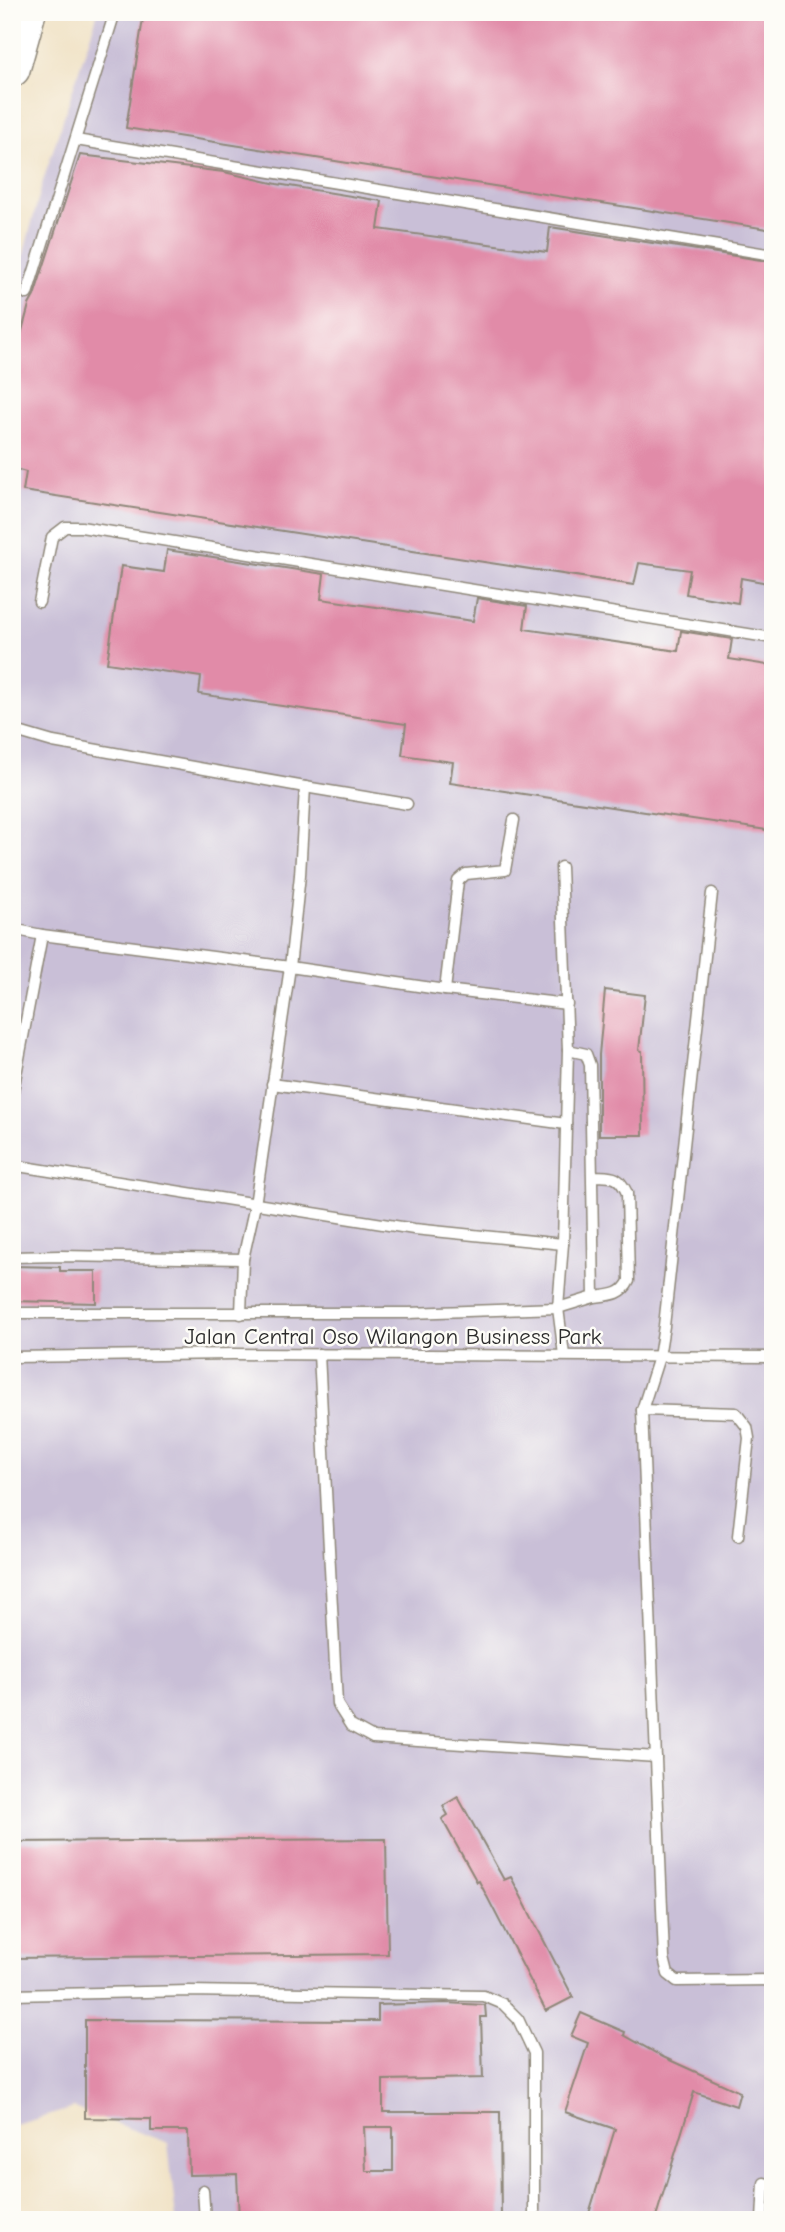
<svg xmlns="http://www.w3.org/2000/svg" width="785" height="2232" viewBox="0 0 785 2232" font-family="'Comic Neue',sans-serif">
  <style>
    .industrial { fill: #c9bfd7 }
    .building { fill: #e18ba8; fill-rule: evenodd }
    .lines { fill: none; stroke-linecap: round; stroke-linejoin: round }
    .service-casing { stroke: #8e8779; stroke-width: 13 }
    .motorway-casing { stroke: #8e8779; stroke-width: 38 }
    .service { stroke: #fff; stroke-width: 10 }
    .motorway { stroke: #fff; stroke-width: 35 }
    .labels { text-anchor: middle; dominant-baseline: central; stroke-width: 5; stroke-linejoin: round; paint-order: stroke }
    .street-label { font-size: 23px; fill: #2b2b2b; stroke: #fdfcf7 }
  </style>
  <rect width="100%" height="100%" fill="#fdfcf7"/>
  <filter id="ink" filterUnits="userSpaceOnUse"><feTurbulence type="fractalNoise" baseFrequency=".0143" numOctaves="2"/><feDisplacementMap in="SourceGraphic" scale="14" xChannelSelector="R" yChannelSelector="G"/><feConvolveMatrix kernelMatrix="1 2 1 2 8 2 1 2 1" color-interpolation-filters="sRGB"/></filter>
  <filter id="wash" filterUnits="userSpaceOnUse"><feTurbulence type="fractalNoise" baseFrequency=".00686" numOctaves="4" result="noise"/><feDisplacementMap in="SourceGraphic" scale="28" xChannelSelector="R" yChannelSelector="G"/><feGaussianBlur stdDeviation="1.57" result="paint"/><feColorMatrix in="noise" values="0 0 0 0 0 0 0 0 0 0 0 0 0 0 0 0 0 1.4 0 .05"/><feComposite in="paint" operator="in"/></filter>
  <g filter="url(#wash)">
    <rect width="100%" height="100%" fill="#f1e3c7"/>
    <path class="industrial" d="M98 12H773V2220H176L168 2143 74 2108 12 2126V298L43 181Z"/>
    <g id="blocks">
      <g class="building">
        <path d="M144 12H773V230L126 128Z"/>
        <path d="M80 155 224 172 277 184 382 201 378 229 547 252 550 227 773 262V584L741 578 738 603 686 594 690 570 639 563 634 585 23 491 26 472 12 468V368L29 305 34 296Z"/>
        <path d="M167 550 324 574 321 599 473 621 477 598 527 606 524 629 678 651 681 631 732 639 729 659 773 666V831L450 783 453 762 402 755 406 724 199 694 201 677 107 663 121 566 164 572Z"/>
        <path d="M605 990 645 995 639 1050 642 1051 643 1135H599V1055Z"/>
        <path d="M12 1266 60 1267V1271H96V1303L12 1301Z"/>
        <path d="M458 1797 504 1880 511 1877 573 1997 546 2011 479 1881 477 1882 442 1819 448 1815 443 1806Z"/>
        <path d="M386 1839 388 1954 12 1958V1842Z"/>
        <path d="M445 2003 485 2005 486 2017H481L483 2078 383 2080V2112H500L501 2220H239L237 2174 189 2175 188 2131H151V2119L85 2118V2020L378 2021V2005ZM364 2127H393V2171H366Z"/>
        <path d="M581 2013 625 2032 624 2035 663 2057 740 2092 736 2106 694 2092 655 2220H587L615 2129 565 2112 588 2043 571 2036Z"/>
      </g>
    </g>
  </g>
  <g filter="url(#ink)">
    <use href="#blocks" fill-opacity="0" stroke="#8e8779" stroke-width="2"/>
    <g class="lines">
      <g class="service-casing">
        <g id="service">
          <path d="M76 140 773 255"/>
          <path d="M27 294 115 12"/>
          <path d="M39 602 52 537 65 527H81L773 638"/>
          <path d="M12 730 53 742 305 787 300 875 290 967 255 1205 243 1259 241 1314"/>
          <path d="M305 787 407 804"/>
          <path d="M561 867 568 1050 563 1244 558 1308 564 1355"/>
          <path d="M712 893 664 1326 659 1357 642 1410 664 1958 668 1974 677 1981 773 1980"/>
          <path d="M12 929 42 935 290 967 445 990 567 1004"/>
          <path d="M445 990 458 881 466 874 505 870 514 820"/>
          <path d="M272 1084 566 1124"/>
          <path d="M12 1096 42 935"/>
          <path d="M12 1165 414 1229 563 1244"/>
          <path d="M593 1176C612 1177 618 1174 627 1193L629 1281C622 1296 609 1295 594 1297"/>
          <path d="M12 1257 60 1256 243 1259"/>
          <path d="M12 1313H409L558 1308 594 1297 590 1065 586 1054 568 1050"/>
          <path d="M319 1354 337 1704 351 1726 373 1738 656 1757"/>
          <path d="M12 1357 233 1354 773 1357"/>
          <path d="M642 1410 736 1413 747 1427 749 1438 738 1536"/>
          <path d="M12 1995 189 1991 484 1996 503 2004 518 2019 534 2053V2220"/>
          <path d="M203 2190 205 2220"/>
          <path d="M762 2220 764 2183 773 2186"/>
        </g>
      </g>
      <g class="motorway-casing">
        <path id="motorway" d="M12 69 28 12"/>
      </g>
      <use href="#service" class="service"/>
      <use href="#motorway" class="motorway"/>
    </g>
  </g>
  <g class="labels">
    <g class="street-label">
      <text x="393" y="1336">Jalan Central Oso Wilangon Business Park</text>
    </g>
  </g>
  <rect width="785" height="2232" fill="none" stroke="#fdfcf7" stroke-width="42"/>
</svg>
